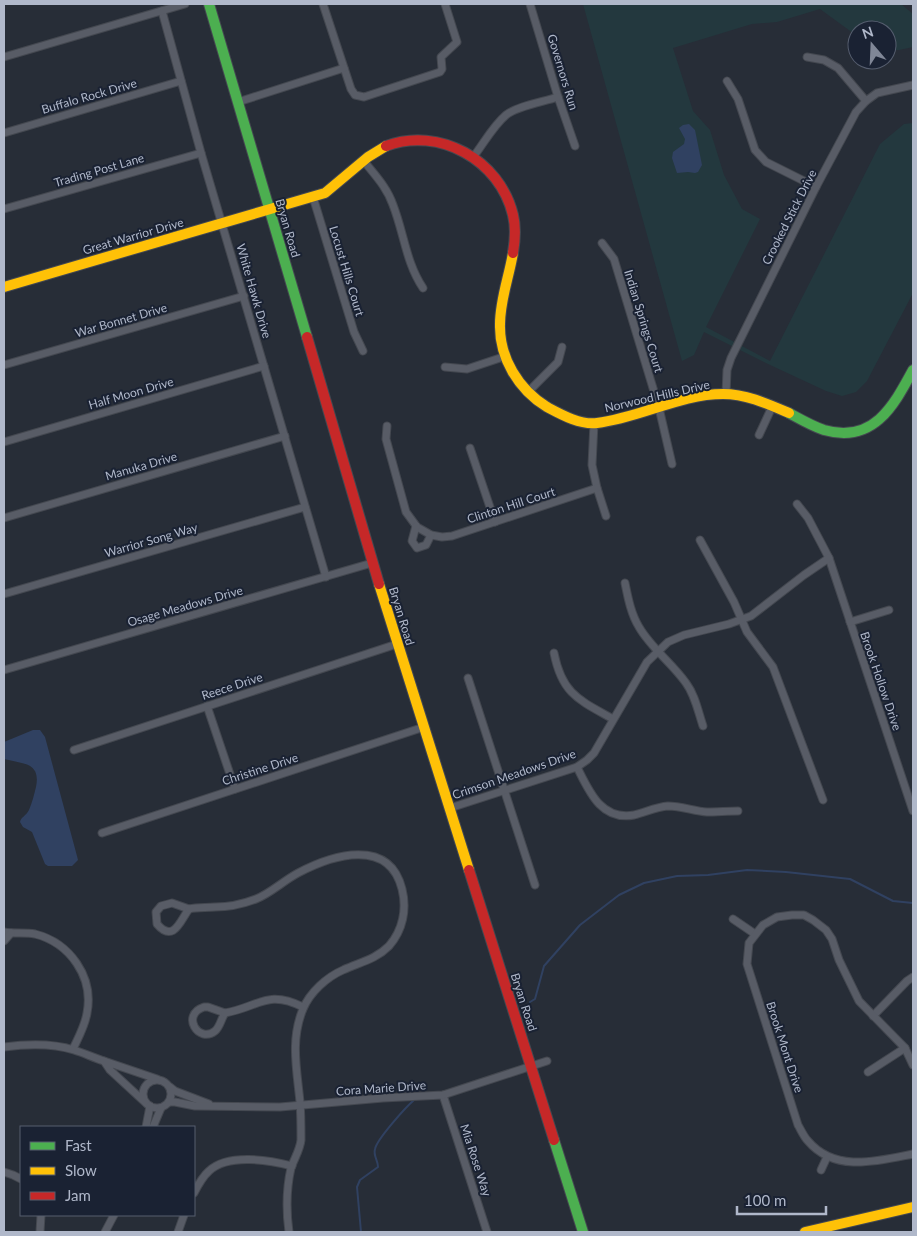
<svg xmlns="http://www.w3.org/2000/svg" width="917" height="1236" viewBox="0 0 917 1236" font-family="Lato,sans-serif">
  <style>
    .green { fill: #23383e }
    .water { fill: #304161 }
    .lines { fill: none; stroke-linecap: round; stroke-linejoin: round }
    .stream { stroke: #304161; stroke-width: 2 }
    .street-casing { stroke: #444850; stroke-width: 9 }
    .fast-casing { stroke: #444850; stroke-width: 12 }
    .slow-casing { stroke: #444850; stroke-width: 12 }
    .jam-casing { stroke: #444850; stroke-width: 12 }
    .street { stroke: #585c66; stroke-width: 7 }
    .fast { stroke: #4caf50; stroke-width: 10 }
    .slow { stroke: #ffc107; stroke-width: 10 }
    .jam { stroke: #c62828; stroke-width: 10 }
    .labels { text-anchor: middle; dominant-baseline: central; stroke-width: 4; stroke-linejoin: round; paint-order: stroke }
    .street-label { font-size: 12px; fill: #b0b8ca; stroke: #1a2233 }
  </style>
  <rect width="100%" height="100%" fill="#272d37"/>
  <path class="green" d="M583 4H901L913 14V47L899 50H887V30H857V36L820 9 777 22 752 24 673 48 693 111 710 130 724 175 742 209 760 219 706 327 770 361 880 144 904 124 913 123V293L867 381 856 392 842 396 826 391 768 364 704 332 694 355 682 361Z"/>
  <g class="water">
    <path d="M689 124 695 130 702 165 698 172 695 173 688 172 677 173 672 158 673 152 684 144 685 139 679 128 683 125Z"/>
    <path d="M33 730H40L45 737 77 856 78 860 72 866H48L45 864 32 832 23 827 20 822C21 817 26 816 29 810 32 803 34 795 36 787 41 762 23 764 4 759V742Z"/>
  </g>
  <g class="lines">
    <g class="stream">
      <path d="M530 1002 535 999 544 966 580 925 619 895 644 883 677 876 708 875 747 870 786 872 850 879 893 901 913 903"/>
      <path d="M361 1232 357 1187 360 1180 378 1167C378 1160 373 1156 375 1149 377 1139 406 1107 414 1100"/>
    </g>
    <g class="street-casing">
      <g id="street">
        <path d="M323 4 351 89 355 95 364 97 440 72 442 69 441 57 457 42 445 4"/>
        <path d="M530 4 558 97 575 146"/>
        <path d="M162 11 201 153 326 577"/>
        <path d="M4 57 185 4"/>
        <path d="M807 57 824 60 838 68 866 101"/>
        <path d="M727 81 738 99 755 150 766 162 816 187"/>
        <path d="M238 102 344 68"/>
        <path d="M4 133 181 81"/>
        <path d="M474 156C484 143 493 126 506 115 517 106 543 102 558 97"/>
        <path d="M363 160C374 174 387 187 393 205 404 233 406 263 423 288"/>
        <path d="M313 197 354 332 363 351"/>
        <path d="M4 209 201 153"/>
        <path d="M602 243 614 259 659 408 672 464"/>
        <path d="M4 365 244 296"/>
        <path d="M445 367 467 369 506 356"/>
        <path d="M528 392 558 362 562 347"/>
        <path d="M726 394 727 370 731 358 816 187 856 112 866 101 877 93 913 85"/>
        <path d="M594 423 592 465 597 488 606 516"/>
        <path d="M387 426 386 439 406 512 417 527 431 535 442 537 452 536 597 488"/>
        <path d="M759 435 772 407"/>
        <path d="M4 442 264 366"/>
        <path d="M470 448 495 522"/>
        <path d="M797 504 808 518 829 558 913 811"/>
        <path d="M4 518 285 436"/>
        <path d="M416 526 412 541 417 548 426 545 431 535"/>
        <path d="M700 540 734 602 747 632 773 667 823 800"/>
        <path d="M625 583C628 598 631 614 639 627 651 648 672 663 686 683 695 695 698 711 703 726"/>
        <path d="M4 594 305 507"/>
        <path d="M850 622 889 610"/>
        <path d="M554 653C562 694 579 700 613 719"/>
        <path d="M4 670 372 563"/>
        <path d="M468 678 535 885"/>
        <path d="M207 706 235 789"/>
        <path d="M74 750 397 644"/>
        <path d="M577 767C589 791 601 821 634 815 646 812 656 807 668 806 681 806 694 811 707 812 717 812 728 811 738 811"/>
        <path d="M450 808 577 767 587 760 594 753 647 662 668 642 684 635 729 624 751 616 804 575 829 558"/>
        <path d="M102 833 424 727"/>
        <path d="M172 903 189 909C181 919 174 944 157 924L156 912 161 906Z"/>
        <path d="M189 909C198 907 206 908 215 907 229 907 243 904 256 899 271 893 283 881 298 873 332 855 389 837 402 889 407 909 403 930 389 946 375 960 360 962 343 970 327 977 310 992 303 1009 290 1040 297 1070 300 1102 301 1114 301 1128 301 1140 300 1150 294 1159 291 1168 286 1190 286 1210 289 1232"/>
        <path d="M733 919 755 934"/>
        <path d="M4 932C14 934 25 932 35 934 70 943 94 977 87 1013 85 1026 78 1038 73 1049"/>
        <path d="M4 941 11 933"/>
        <path d="M204 1007H208L225 1013C221 1019 220 1027 215 1031 199 1044 180 1015 204 1007Z"/>
        <path d="M225 1013C259 1007 267 989 303 1007"/>
        <path d="M873 1016 907 981 913 977"/>
        <path d="M4 1047C26 1044 52 1043 74 1050 84 1053 94 1058 104 1061"/>
        <path d="M913 1065 905 1048 859 1001 839 960 832 939 826 930 813 920 804 915H792L777 917 763 925 749 943 747 964 798 1125C801 1130 804 1137 808 1141 835 1173 878 1161 913 1154"/>
        <path d="M868 1072 905 1048"/>
        <circle cx="157" cy="1094" r="14"/>
        <path d="M170 1087 175 1091 209 1104"/>
        <path d="M443 1095 487 1232"/>
        <path d="M169 1102H175L195 1106 280 1107 383 1098 443 1095 547 1061"/>
        <path d="M148 1105 110 1070 104 1061 157 1079"/>
        <path d="M146 1127 150 1106"/>
        <path d="M153 1127 161 1108"/>
        <path d="M821 1170 827 1157"/>
        <path d="M4 1172 13 1175 21 1179"/>
        <path d="M194 1193C198 1185 202 1177 209 1171 228 1153 269 1160 292 1166"/>
        <path d="M40 1232 41 1215"/>
        <path d="M105 1232 114 1215"/>
        <path d="M178 1232 184 1215"/>
      </g>
    </g>
    <g class="fast-casing">
      <g id="fast">
        <path d="M209 4 307 337"/>
        <path d="M789 413C800 419 812 426 824 430 873 444 893 407 913 370"/>
        <path d="M554 1140 583 1232"/>
      </g>
    </g>
    <g class="slow-casing">
      <g id="slow">
        <path d="M513 253C509 277 500 300 500 324 499 358 519 390 547 407 562 415 580 425 597 423 640 418 680 394 723 394 746 394 768 404 789 413"/>
        <path d="M4 287 325 193 368 157 386 146"/>
        <path d="M379 584 469 870"/>
        <path d="M805 1232 913 1207"/>
      </g>
    </g>
    <g class="jam-casing">
      <g id="jam">
        <path d="M386 146C439 126 500 160 513 215 516 227 515 241 513 253"/>
        <path d="M307 337 379 584"/>
        <path d="M469 870 554 1140"/>
      </g>
    </g>
    <use href="#street" class="street"/>
    <use href="#fast" class="fast"/>
    <use href="#slow" class="slow"/>
    <use href="#jam" class="jam"/>
  </g>
  <g class="labels">
    <g class="street-label">
      <text transform="translate(563 72) rotate(73)">Governors Run</text>
      <text transform="translate(89 96) rotate(-16)">Buffalo Rock Drive</text>
      <text transform="translate(99 170) rotate(-16)">Trading Post Lane</text>
      <text transform="translate(789 217) rotate(-63)">Crooked Stick Drive</text>
      <text transform="translate(288 228) rotate(74)">Bryan Road</text>
      <text transform="translate(133 236) rotate(-16)">Great Warrior Drive</text>
      <text transform="translate(347 271) rotate(73)">Locust Hills Court</text>
      <text transform="translate(254 291) rotate(74)">White Hawk Drive</text>
      <text transform="translate(121 320) rotate(-16)">War Bonnet Drive</text>
      <text transform="translate(644 321) rotate(73)">Indian Springs Court</text>
      <text transform="translate(131 393) rotate(-16)">Half Moon Drive</text>
      <text transform="translate(657 396) rotate(-13)">Norwood Hills Drive</text>
      <text transform="translate(141 466) rotate(-16)">Manuka Drive</text>
      <text transform="translate(511 505) rotate(-18)">Clinton Hill Court</text>
      <text transform="translate(151 540) rotate(-16)">Warrior Song Way</text>
      <text transform="translate(185 606) rotate(-16)">Osage Meadows Drive</text>
      <text transform="translate(402 616) rotate(73)">Bryan Road</text>
      <text transform="translate(881 681) rotate(71)">Brook Hollow Drive</text>
      <text transform="translate(232 686) rotate(-18)">Reece Drive</text>
      <text transform="translate(260 769) rotate(-18)">Christine Drive</text>
      <text transform="translate(514 774) rotate(-19)">Crimson Meadows Drive</text>
      <text transform="translate(524 1002) rotate(72)">Bryan Road</text>
      <text transform="translate(785 1047) rotate(72)">Brook Mont Drive</text>
      <text transform="translate(381 1088) rotate(-4)">Cora Marie Drive</text>
      <text transform="translate(476 1160) rotate(72)">Mia Rose Way</text>
    </g>
  </g>
  <rect width="917" height="1236" fill="none" stroke="#b0b8ca" stroke-width="10"/>
  <rect x="20" y="1126" width="175" height="90" fill="#1a2233" stroke="#565e6f"/>
  <rect x="30" y="1142" width="25" height="8" fill="#4caf50" stroke="#565e6f"/>
  <text x="65" y="1151" font-size="15" fill="#b0b8ca">Fast</text>
  <rect x="30" y="1167" width="25" height="8" fill="#ffc107" stroke="#565e6f"/>
  <text x="65" y="1176" font-size="15" fill="#b0b8ca">Slow</text>
  <rect x="30" y="1192" width="25" height="8" fill="#c62828" stroke="#565e6f"/>
  <text x="65" y="1201" font-size="15" fill="#b0b8ca">Jam</text>
  <g transform="translate(872 45) rotate(341)"><circle r="24" fill="#1a2233" stroke="#565e6f"/>
  <path d="M0-4L9 19L0 12L-9 19Z" fill="#808797"/>
  <text y="-8" font-size="14" font-weight="bold" text-anchor="middle" fill="#b0b8ca">N</text>
  </g>
  <path d="M737 1206v8h89v-8" fill="none" stroke="#b0b8ca" stroke-width="2.5"/>
  <text x="744" y="1206" font-size="15" fill="#b0b8ca" stroke="#1a2233" stroke-width="4" paint-order="stroke">100 m</text>
</svg>
